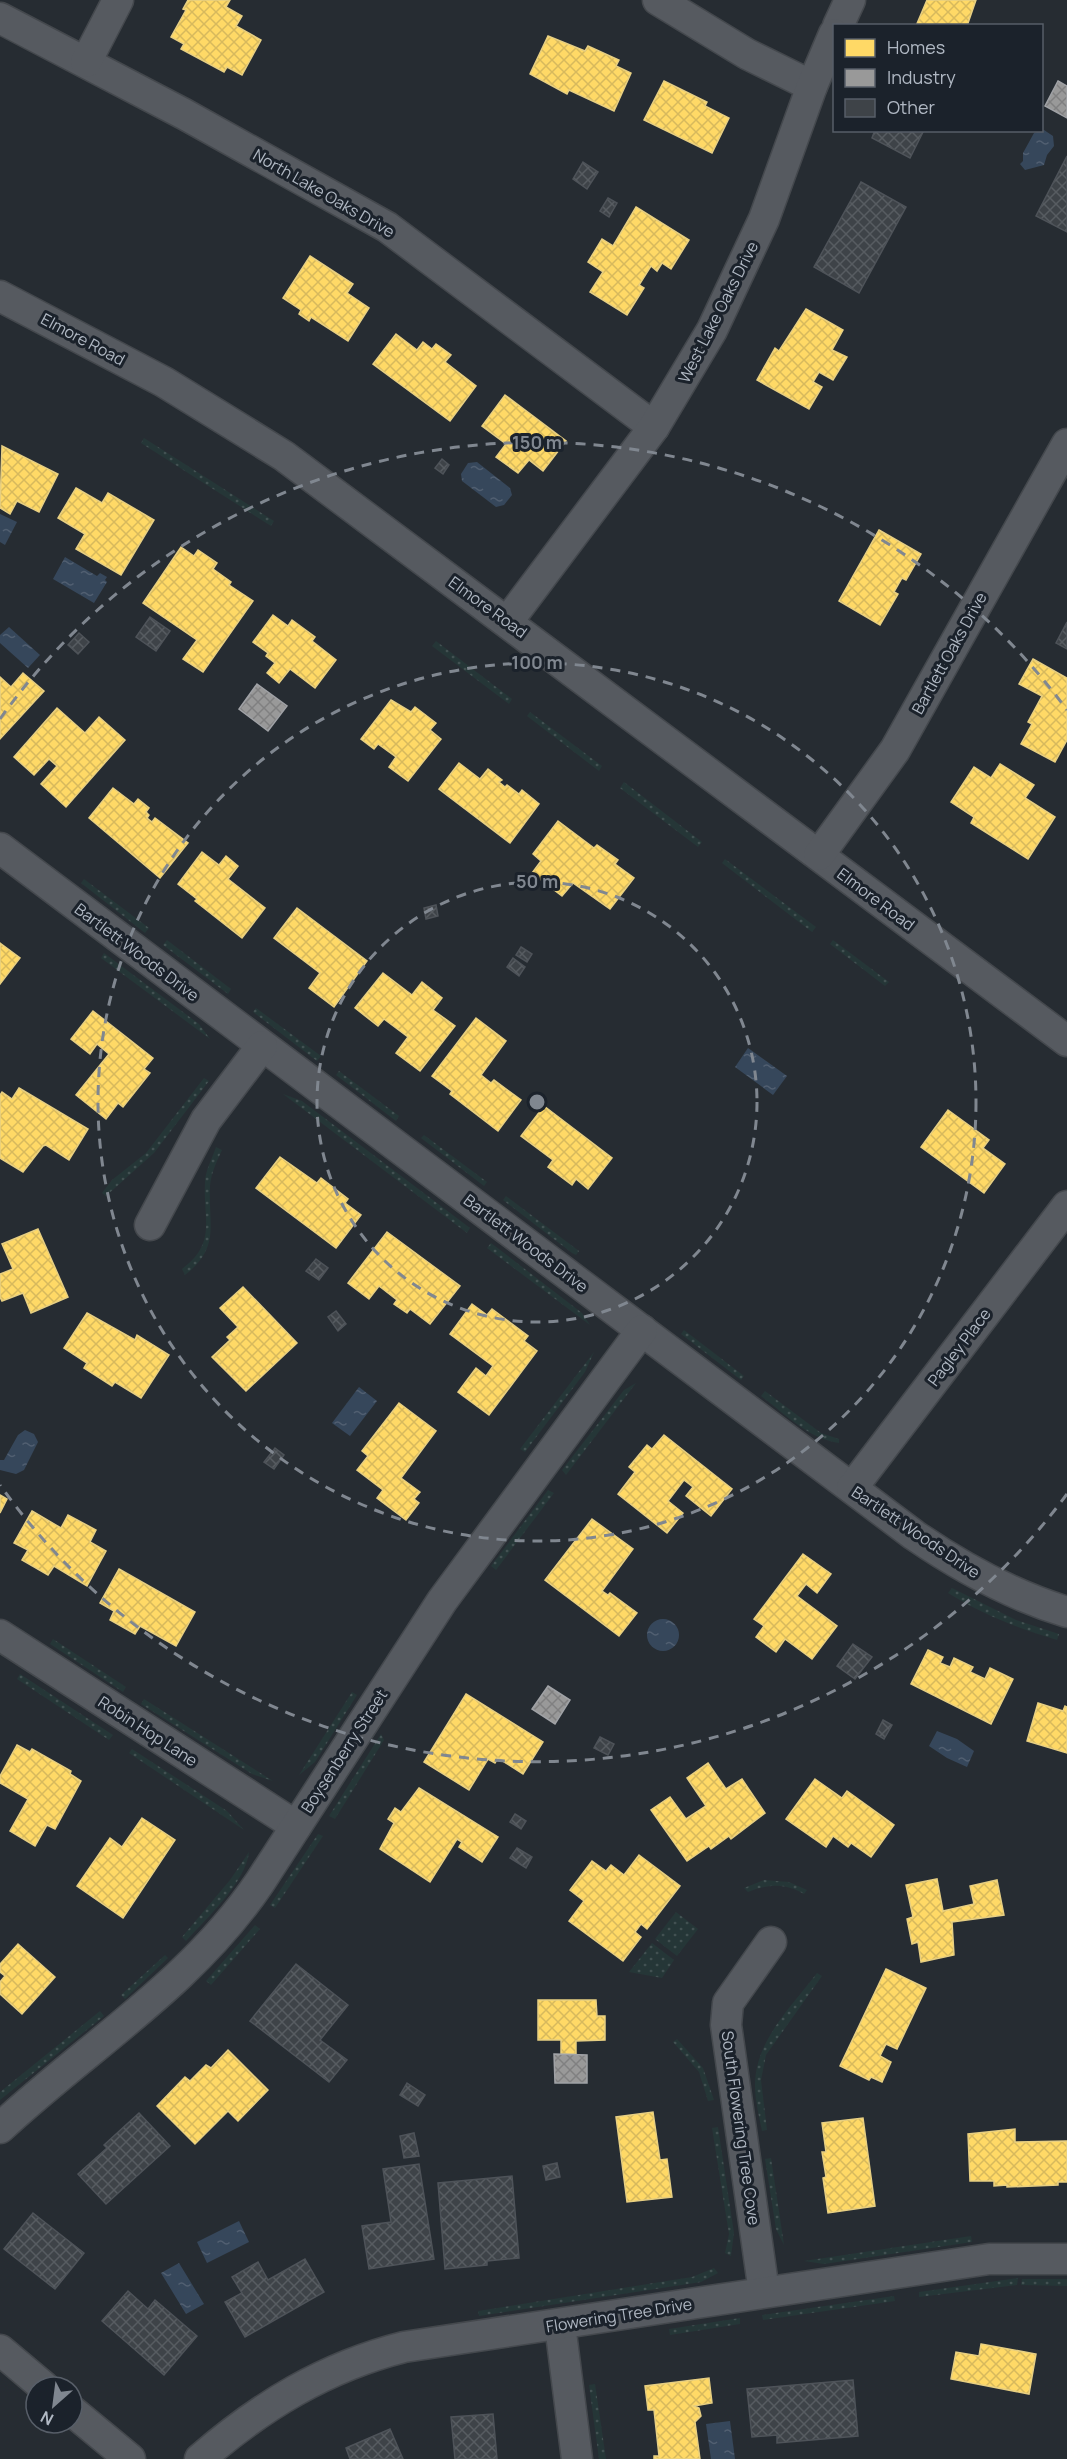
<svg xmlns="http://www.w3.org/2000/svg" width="1067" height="2459" viewBox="0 0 1067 2459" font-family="Manrope,sans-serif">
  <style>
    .green { fill: url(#green-dots) }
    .water { fill: url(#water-ripples) }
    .homes { fill: url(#homes-cross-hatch); stroke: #e7cf82; stroke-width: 1.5 }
    .industry { fill: url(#industry-cross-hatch); stroke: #a0a2a6; stroke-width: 1.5 }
    .building { fill: url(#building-cross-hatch); stroke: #4e5359; stroke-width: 1.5 }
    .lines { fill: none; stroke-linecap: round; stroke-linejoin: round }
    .minor-casing { stroke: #44484d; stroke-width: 33 }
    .minor { stroke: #565a60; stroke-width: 30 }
    .ring { fill: none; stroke: #808790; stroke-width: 3; stroke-dasharray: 10 8 }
    .labels { text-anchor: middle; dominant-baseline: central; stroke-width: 6; stroke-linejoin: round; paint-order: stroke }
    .street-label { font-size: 16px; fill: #b0b8c3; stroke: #1b222b }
    .centre { fill: #808790; stroke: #1b222b; stroke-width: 3 }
    .ring-label { font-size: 18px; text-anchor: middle; font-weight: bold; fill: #808790; stroke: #1b222b; stroke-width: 6; stroke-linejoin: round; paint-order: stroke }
  </style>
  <defs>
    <pattern id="green-dots" width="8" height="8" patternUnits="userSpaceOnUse" patternTransform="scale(1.5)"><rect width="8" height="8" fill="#253637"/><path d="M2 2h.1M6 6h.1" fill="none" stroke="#425152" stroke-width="1.8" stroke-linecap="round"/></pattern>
    <pattern id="water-ripples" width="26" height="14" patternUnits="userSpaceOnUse" patternTransform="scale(1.5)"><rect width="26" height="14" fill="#36475b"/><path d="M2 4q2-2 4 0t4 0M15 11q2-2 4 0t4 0" fill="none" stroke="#515f71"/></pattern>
    <pattern id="homes-cross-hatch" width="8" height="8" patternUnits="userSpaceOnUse" patternTransform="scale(1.5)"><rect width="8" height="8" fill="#ffd966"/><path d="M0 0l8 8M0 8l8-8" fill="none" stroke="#d7b95d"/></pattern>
    <pattern id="industry-cross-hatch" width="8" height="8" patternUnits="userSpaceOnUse" patternTransform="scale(1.5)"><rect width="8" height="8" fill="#999"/><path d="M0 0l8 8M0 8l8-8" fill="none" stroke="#808081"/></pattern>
    <pattern id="building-cross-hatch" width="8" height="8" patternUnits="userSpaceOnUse" patternTransform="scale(1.5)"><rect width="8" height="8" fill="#3e4348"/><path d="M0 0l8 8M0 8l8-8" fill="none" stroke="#575c61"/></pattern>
  </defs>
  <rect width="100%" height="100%" fill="#262c32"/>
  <g class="green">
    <path d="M144 438 274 521 271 526 141 443Z"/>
    <path d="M436 641 512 699 509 704 432 646Z"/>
    <path d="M530 712 602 766 599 771 527 716Z"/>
    <path d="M624 782 702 842 698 847 620 788Z"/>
    <path d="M725 859 816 927 812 932 722 863Z"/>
    <path d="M84 879 149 928 145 933 81 883Z"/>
    <path d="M167 940 231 989 228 994 163 945Z"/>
    <path d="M833 940 889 982 885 986 830 944Z"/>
    <path d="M104 953 199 1024 210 1039 101 958Z"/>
    <path d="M256 1008 321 1056 317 1061 253 1012Z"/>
    <path d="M339 1071 399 1116 396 1121 336 1075Z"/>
    <path d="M204 1078 209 1081 154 1153 106 1196 102 1193 112 1180 146 1153Z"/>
    <path d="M283 1094 302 1101 470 1228 467 1233Z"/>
    <path d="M424 1135 487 1182 484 1186 421 1138Z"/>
    <path d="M216 1147 222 1150C217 1161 211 1173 210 1186 208 1224 221 1247 185 1275L182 1269C217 1243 203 1220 205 1183 205 1171 212 1159 216 1147Z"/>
    <path d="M506 1196 579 1251 576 1255 572 1253 503 1200Z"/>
    <path d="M491 1243 582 1313 590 1325 487 1248Z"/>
    <path d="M684 1330 744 1376 741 1380 681 1334Z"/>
    <path d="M594 1352 585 1372 525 1452 520 1449Z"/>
    <path d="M636 1383 566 1475 562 1470 624 1390Z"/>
    <path d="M765 1391 821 1433 839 1439V1443C809 1439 785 1414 761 1396Z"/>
    <path d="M548 1490 554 1493 496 1570 491 1566Z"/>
    <path d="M952 1588 1016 1620 1059 1634 1057 1640C1019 1629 982 1614 948 1593Z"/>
    <path d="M53 1639 126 1687 123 1692 50 1644Z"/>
    <path d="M20 1674 113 1735 109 1740 17 1679Z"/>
    <path d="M352 1692 357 1695 315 1762 299 1775Z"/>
    <path d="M144 1699 273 1781 252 1774 141 1704Z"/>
    <path d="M381 1734 384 1740 335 1819 329 1816Z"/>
    <path d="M132 1749 227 1811 244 1830 129 1753Z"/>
    <path d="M318 1834 323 1836 275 1908 270 1905Z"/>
    <path d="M249 1852C246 1882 206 1919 186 1941L182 1937 230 1880Z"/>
    <path d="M764 1880 789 1882 807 1890 804 1894C785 1883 767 1884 748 1892L744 1888Z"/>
    <path d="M676 1912 698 1929 677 1956 655 1939Z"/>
    <path d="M255 1925 260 1929 211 1985 206 1981Z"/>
    <path d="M652 1943 674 1960 662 1978 629 1972Z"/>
    <path d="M165 1955 168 1958 125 1999 121 1995Z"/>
    <path d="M817 1973 822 1976 766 2055 761 2080 767 2130 762 2131C759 2116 755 2100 755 2085 755 2041 792 2006 817 1973Z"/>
    <path d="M100 2011 104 2016 0 2100V2092L5 2088Z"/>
    <path d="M677 2039 703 2068 714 2100 708 2101 699 2072 673 2042Z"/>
    <path d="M718 2127 734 2233 731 2256 725 2253 729 2234 712 2128Z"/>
    <path d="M771 2158 784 2245 776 2229 765 2159Z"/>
    <path d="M971 2236 972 2242 824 2264 804 2261Z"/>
    <path d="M714 2268 718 2273 701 2282 479 2316 478 2311 692 2277Z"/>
    <path d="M1018 2278 1017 2285 919 2297V2292Z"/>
    <path d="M1022 2279H1067V2286L1021 2285Z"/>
    <path d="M894 2296 895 2301 763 2320 762 2315Z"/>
    <path d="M740 2318V2324L670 2335 669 2329Z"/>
    <path d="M595 2384 606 2459H599L589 2385Z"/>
  </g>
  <g class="water">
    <path d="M1044 130 1053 136 1054 146 1047 155 1044 165 1025 170 1020 164 1023 161V153L1034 133Z"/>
    <path d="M477 462 510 488 512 495 504 505 496 507 462 481 461 474 468 463Z"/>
    <path d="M0 514 17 522 5 545 0 542Z"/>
    <path d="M65 557 97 576 100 573 107 577 105 580 107 582 94 603 53 579Z"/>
    <path d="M9 627 40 655 28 668 0 643V635Z"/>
    <path d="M748 1048 787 1076 773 1095 735 1067Z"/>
    <path d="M359 1387 377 1401 350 1436 332 1423Z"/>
    <path d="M25 1430 34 1434 38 1442 24 1470 16 1474 0 1470V1460H4L18 1435Z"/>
    <circle cx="663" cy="1635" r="16"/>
    <path d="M937 1731 957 1739 974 1751 967 1767 947 1758 929 1746Z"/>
    <path d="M239 2221 249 2242 207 2263 197 2242Z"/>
    <path d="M179 2263 204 2304 186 2314 161 2273Z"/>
    <path d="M730 2421 735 2459H711L706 2424Z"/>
  </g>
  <g class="homes">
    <path d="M188 0H230L226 7 242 16 236 26 261 40 242 75 227 67 224 72 181 49 184 44 171 37 186 10 183 9Z"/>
    <path d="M927 0H976L967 26H916Z"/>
    <path d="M548 36 585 51 588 46 619 60 616 66 631 73 614 111 569 90 567 94 530 74Z"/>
    <path d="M664 81 707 102 705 106 729 118 712 153 644 120Z"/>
    <path d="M636 207 689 240 671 269 662 263 657 271 651 266 639 285 644 288 627 315 590 292 603 272 588 262 602 239 613 246Z"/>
    <path d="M310 256 353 284 347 293 369 308 348 341 311 317 309 321 299 314 301 310 283 298Z"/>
    <path d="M806 309 843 330 832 350 847 357 833 380 819 372 813 382 822 387 809 409 757 380 775 348 779 351Z"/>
    <path d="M396 334 417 350 423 342 432 349 436 344 451 355 445 362 476 386 450 421 373 364Z"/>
    <path d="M505 395 566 441 543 471 529 460 518 473 496 457 506 444 482 426Z"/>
    <path d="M2 446 58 474 39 512 17 501 10 514 0 508Z"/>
    <path d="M76 488 102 503 108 493 154 520 121 575 76 549 85 534 58 518Z"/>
    <path d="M879 530 921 554 906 580 902 578 894 592 898 594 880 625 839 601Z"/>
    <path d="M181 547 194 556 198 550 217 563 213 569 231 582 229 585 253 601 203 672 183 659 197 640 143 603Z"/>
    <path d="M273 615 288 626 292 620 315 637 312 641 336 660 315 688 290 669 279 683 267 673 275 663 266 656 268 653 253 642Z"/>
    <path d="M1033 659 1067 678V740L1055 762 1021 744 1032 724 1028 722 1042 696 1019 684Z"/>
    <path d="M23 673 44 691 0 739V677L11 687Z"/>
    <path d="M391 700 411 712 415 707 436 723 430 730 441 739 408 781 389 767 396 757 378 744 374 749 361 739Z"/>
    <path d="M57 708 85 733 99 717 125 740 66 807 41 784 57 766 49 759 34 775 14 757Z"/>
    <path d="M459 763 480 779 488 769 502 780 499 782 505 787 507 785 519 794 522 790 539 804 510 843 439 789Z"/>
    <path d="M1000 764 1034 785 1025 798 1055 817 1028 859 971 823 974 817 951 802 974 767 991 778Z"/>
    <path d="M113 788 134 804 138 799 149 808 146 812 149 815 147 818 152 822 155 818 188 843 160 878 89 818Z"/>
    <path d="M558 821 594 848 597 845 618 860 615 864 634 878 610 909 573 883 562 896 532 873 541 861 533 854Z"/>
    <path d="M202 852 219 865 226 856 238 866 228 879 265 908 242 938 195 901 197 899 178 884Z"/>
    <path d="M297 908 367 961 334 1007 309 988 320 973 274 938Z"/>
    <path d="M0 943 20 958 0 984Z"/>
    <path d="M383 973 412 995 422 982 442 998 433 1010 455 1026 420 1071 396 1053 408 1037 384 1019 378 1026 355 1008Z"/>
    <path d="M93 1011 153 1058 144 1069 150 1073 123 1107 118 1103 106 1119 76 1095 109 1054 97 1044 90 1054 71 1039Z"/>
    <path d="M476 1018 506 1041 481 1075 491 1083 494 1080 521 1100 498 1131 450 1094 452 1091 432 1076Z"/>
    <path d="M19 1088 88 1129 69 1160 46 1145 43 1146 23 1172 0 1158V1095L2 1092 12 1099Z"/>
    <path d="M544 1106 612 1158 588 1189 576 1179 572 1185 548 1167 553 1160 521 1136Z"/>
    <path d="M948 1110 989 1140 983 1148 1005 1164 984 1193 921 1147Z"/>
    <path d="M280 1157 317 1183 321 1178 348 1199 345 1203 361 1215 336 1248 256 1188Z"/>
    <path d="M38 1229 68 1297 31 1313 23 1293 2 1301 0 1297V1274L13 1269 2 1244Z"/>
    <path d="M387 1232 460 1286 430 1324 410 1309 407 1313 394 1304 397 1300 379 1286 369 1299 348 1283Z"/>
    <path d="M243 1287 297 1343 246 1391 212 1357 230 1340 227 1337 238 1327 220 1308Z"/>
    <path d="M472 1304 487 1315 492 1309 528 1336 524 1341 537 1351 489 1415 458 1392 476 1368 486 1376 493 1366 450 1334Z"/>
    <path d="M87 1313 135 1340 137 1335 169 1355 141 1398 115 1382 112 1386 84 1368 87 1363 64 1348Z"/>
    <path d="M399 1403 436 1431 401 1478 420 1492 414 1499 419 1503 406 1520 377 1498 383 1490 357 1470 368 1456 362 1451Z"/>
    <path d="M664 1435 732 1489 711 1516 686 1496 693 1487 684 1480 668 1501 683 1513 667 1533 618 1494 635 1472 629 1467 647 1445 652 1449Z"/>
    <path d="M0 1495 7 1499 0 1513Z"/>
    <path d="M32 1511 61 1528 68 1515 96 1530 90 1542 106 1551 87 1586 54 1566 48 1575 22 1560 28 1550 14 1543Z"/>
    <path d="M592 1519 633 1549 602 1591 608 1595 610 1593 637 1613 619 1636 545 1580Z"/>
    <path d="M803 1554 831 1574 817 1593 806 1584 797 1596 837 1626 812 1659 785 1639 776 1652 756 1637 764 1626 754 1619Z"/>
    <path d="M119 1569 195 1612 176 1646 140 1626 135 1634 110 1620 114 1611 100 1603Z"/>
    <path d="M928 1650 943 1657 940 1663 950 1667 954 1658 973 1667 970 1672 985 1679 990 1668 1013 1679 991 1724 911 1684Z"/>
    <path d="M466 1694 543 1742 523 1774 498 1758 495 1763 488 1759 469 1790 424 1762Z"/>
    <path d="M1038 1703 1063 1711 1065 1706 1067 1707V1753L1027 1741Z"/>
    <path d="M17 1745 30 1752 32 1749 71 1771 70 1774 81 1781 55 1829 47 1825 35 1846 10 1831 28 1799 0 1783V1776Z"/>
    <path d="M708 1763 726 1789 742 1779 765 1813 731 1839 729 1836 711 1849 709 1846 687 1861 651 1810 670 1797 686 1819 706 1806 687 1778Z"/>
    <path d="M815 1779 842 1798 847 1791 894 1825 871 1857 851 1843 848 1847 833 1836 826 1847 786 1819Z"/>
    <path d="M419 1788 498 1837 482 1862 459 1847 462 1842 457 1839 430 1882 380 1849 394 1823 388 1819 395 1808 401 1812Z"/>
    <path d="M142 1818 175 1840 123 1918 77 1886 110 1838 122 1847Z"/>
    <path d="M639 1855 680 1886 647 1929 641 1924 635 1932 641 1937 623 1961 569 1921 584 1901 570 1890 592 1861 606 1871 611 1865 624 1875Z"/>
    <path d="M937 1879 943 1911 974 1904 970 1886 997 1880 1004 1915 952 1922 954 1955 921 1962 918 1942 912 1944 907 1919 913 1917 906 1885Z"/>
    <path d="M18 1944 55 1977 22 2014 0 1994V1982L5 1976 0 1972V1964Z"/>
    <path d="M886 1969 926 1988 897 2049 886 2044 880 2056 891 2062 882 2082 871 2077 869 2080 840 2066Z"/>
    <path d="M538 2000H596L597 2016H605V2040L576 2041V2054H561V2040H538Z"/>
    <path d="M228 2050 268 2090 238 2121 228 2111 195 2144 157 2106 185 2077 190 2081 206 2065 211 2068Z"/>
    <path d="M653 2112 660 2160 667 2159 672 2197 627 2202 616 2117Z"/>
    <path d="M863 2118 875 2206 828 2213 823 2178 826 2177 822 2152H826L822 2123Z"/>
    <path d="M1015 2129V2142L1067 2141V2182H1058V2185L1007 2187V2185L994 2186V2181H970L968 2134Z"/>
    <path d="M981 2344 1036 2354 1029 2394 951 2379 956 2352 979 2356Z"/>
    <path d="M709 2378 712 2403 694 2406 699 2408 701 2416 695 2422 700 2459H654V2456H659L654 2410H648L645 2386Z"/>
  </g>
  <g class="industry">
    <path d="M1058 81 1067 86V118L1045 106Z"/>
    <path d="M257 684 287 706 268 731 239 709Z"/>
    <path d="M548 1686 570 1700 555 1724 532 1709Z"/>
    <path d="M554 2054 587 2055V2083H555Z"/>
  </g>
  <g class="building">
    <path d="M875 130H924L910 158 872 138Z"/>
    <path d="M1067 156V232L1036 216Z"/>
    <path d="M583 162 598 172 587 189 573 179Z"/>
    <path d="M861 182 906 207 859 293 814 267Z"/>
    <path d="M608 198 617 203 609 217 600 211Z"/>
    <path d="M442 459 449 465 443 474 435 468Z"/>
    <path d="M150 617 170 631 156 651 136 637Z"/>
    <path d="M1067 622V649L1056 643Z"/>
    <path d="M79 633 89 642 78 654 68 645Z"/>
    <path d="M436 905 438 916 426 919 424 908Z"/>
    <path d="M521 947 532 954 527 962 516 955Z"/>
    <path d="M513 958 525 967 519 976 507 967Z"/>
    <path d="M316 1259 328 1268 319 1280 306 1271Z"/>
    <path d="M336 1311 346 1324 338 1331 328 1317Z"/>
    <path d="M275 1448 284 1455 274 1469 264 1462Z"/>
    <path d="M853 1644 872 1657 855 1679 837 1666Z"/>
    <path d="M883 1720 892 1725 884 1739 876 1734Z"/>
    <path d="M600 1737 614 1744 608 1755 594 1748Z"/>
    <path d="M515 1814 526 1821 521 1829 510 1822Z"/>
    <path d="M517 1848 532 1857 526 1868 510 1858Z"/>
    <path d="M296 1964 348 2005 320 2040 347 2060 329 2082 250 2021Z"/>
    <path d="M407 2083 425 2095 418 2106 400 2095Z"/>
    <path d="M139 2113 170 2146 106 2204 78 2174 107 2148 104 2145Z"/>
    <path d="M414 2133 419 2156 404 2158 400 2136Z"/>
    <path d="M557 2163 560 2177 546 2180 543 2166Z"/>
    <path d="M419 2164 434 2259 369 2269 362 2226 391 2222 383 2169Z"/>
    <path d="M512 2176 519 2258 487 2261V2265L445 2269 438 2183Z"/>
    <path d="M33 2213 84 2253 55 2289 4 2249Z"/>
    <path d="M305 2259 324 2292 245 2337 225 2302 242 2293 232 2277 258 2262 268 2280Z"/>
    <path d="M128 2291 148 2309 155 2300 197 2336 164 2375 102 2321Z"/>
    <path d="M853 2380 858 2436 777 2443V2435L752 2437 747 2389Z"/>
    <path d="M493 2414 497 2459H455L451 2417Z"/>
    <path d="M390 2429 403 2459H350L346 2448Z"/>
  </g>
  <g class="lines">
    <g class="minor-casing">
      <g id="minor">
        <path d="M658 0 747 54 812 86"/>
        <path d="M0 18 184 114 387 227 654 427"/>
        <path d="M838 26 850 0"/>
        <path d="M86 62 118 0"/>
        <path d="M0 296 164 382 284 456 1067 1041"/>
        <path d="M508 621 654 427 712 330 764 219 812 86 834 34"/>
        <path d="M0 848 914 1535C962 1568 1011 1595 1067 1612"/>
        <path d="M819 855 895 750 1067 444"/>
        <path d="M150 1225 206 1120 262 1046"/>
        <path d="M852 1488 1067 1206"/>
        <path d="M0 1635 296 1826"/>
        <path d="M0 2128C88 2046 191 1984 260 1882L442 1601 642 1330"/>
        <path d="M764 2292 726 2025 728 2003 771 1942"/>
        <path d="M560 2325 577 2459"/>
        <path d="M0 2350 44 2387"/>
        <path d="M72 2411 130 2459"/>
        <path d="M200 2459C261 2406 325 2367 404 2347L989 2259H1067"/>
      </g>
    </g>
    <use href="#minor" class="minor"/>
  </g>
  <g class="ring">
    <circle cx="537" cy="1102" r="220"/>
    <circle cx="537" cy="1102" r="439"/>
    <path d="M1067 1494A659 659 0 0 1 0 1485M0 719A659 659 0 0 1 1067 710"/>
  </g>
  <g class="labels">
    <g class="street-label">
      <text transform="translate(324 193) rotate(30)">North Lake Oaks Drive</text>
      <text transform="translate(718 312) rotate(-63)">West Lake Oaks Drive</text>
      <text transform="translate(83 339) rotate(28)">Elmore Road</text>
      <text transform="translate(488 607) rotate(36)">Elmore Road</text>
      <text transform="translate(949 653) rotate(-61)">Bartlett Oaks Drive</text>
      <text transform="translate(876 899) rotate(37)">Elmore Road</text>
      <text transform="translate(137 952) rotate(37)">Bartlett Woods Drive</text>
      <text transform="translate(526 1243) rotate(37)">Bartlett Woods Drive</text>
      <text transform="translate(959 1347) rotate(-53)">Pagley Place</text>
      <text transform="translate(916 1532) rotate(34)">Bartlett Woods Drive</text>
      <text transform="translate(148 1731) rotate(33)">Robin Hop Lane</text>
      <text transform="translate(344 1751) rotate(-57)">Boysenberry Street</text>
      <text transform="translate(741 2128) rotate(82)">South Flowering Tree Cove</text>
      <text transform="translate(619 2315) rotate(-9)">Flowering Tree Drive</text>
    </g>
  </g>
  <circle cx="537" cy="1102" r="9" class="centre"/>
  <g class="ring-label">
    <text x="537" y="449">150 m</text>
    <text x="537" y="669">100 m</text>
    <text x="537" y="888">50 m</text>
  </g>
  <rect x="833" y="24" width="210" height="108" fill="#1b222b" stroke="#575e68" stroke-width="1.5"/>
  <rect x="845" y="39" width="30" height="18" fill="#ffd966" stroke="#575e68" stroke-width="1.5"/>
  <text x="887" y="54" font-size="18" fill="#b0b8c3">Homes</text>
  <rect x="845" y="69" width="30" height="18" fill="#999999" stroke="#575e68" stroke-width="1.5"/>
  <text x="887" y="84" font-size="18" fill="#b0b8c3">Industry</text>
  <rect x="845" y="99" width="30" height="18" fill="#3e4348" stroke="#575e68" stroke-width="1.5"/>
  <text x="887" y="114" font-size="18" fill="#b0b8c3">Other</text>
  <g transform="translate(54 2405) rotate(208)"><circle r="28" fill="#1b222b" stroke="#575e68" stroke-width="1.5"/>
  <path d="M0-4.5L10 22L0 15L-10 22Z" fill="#808790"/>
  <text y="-9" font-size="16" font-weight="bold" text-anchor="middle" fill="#b0b8c3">N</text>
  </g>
</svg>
